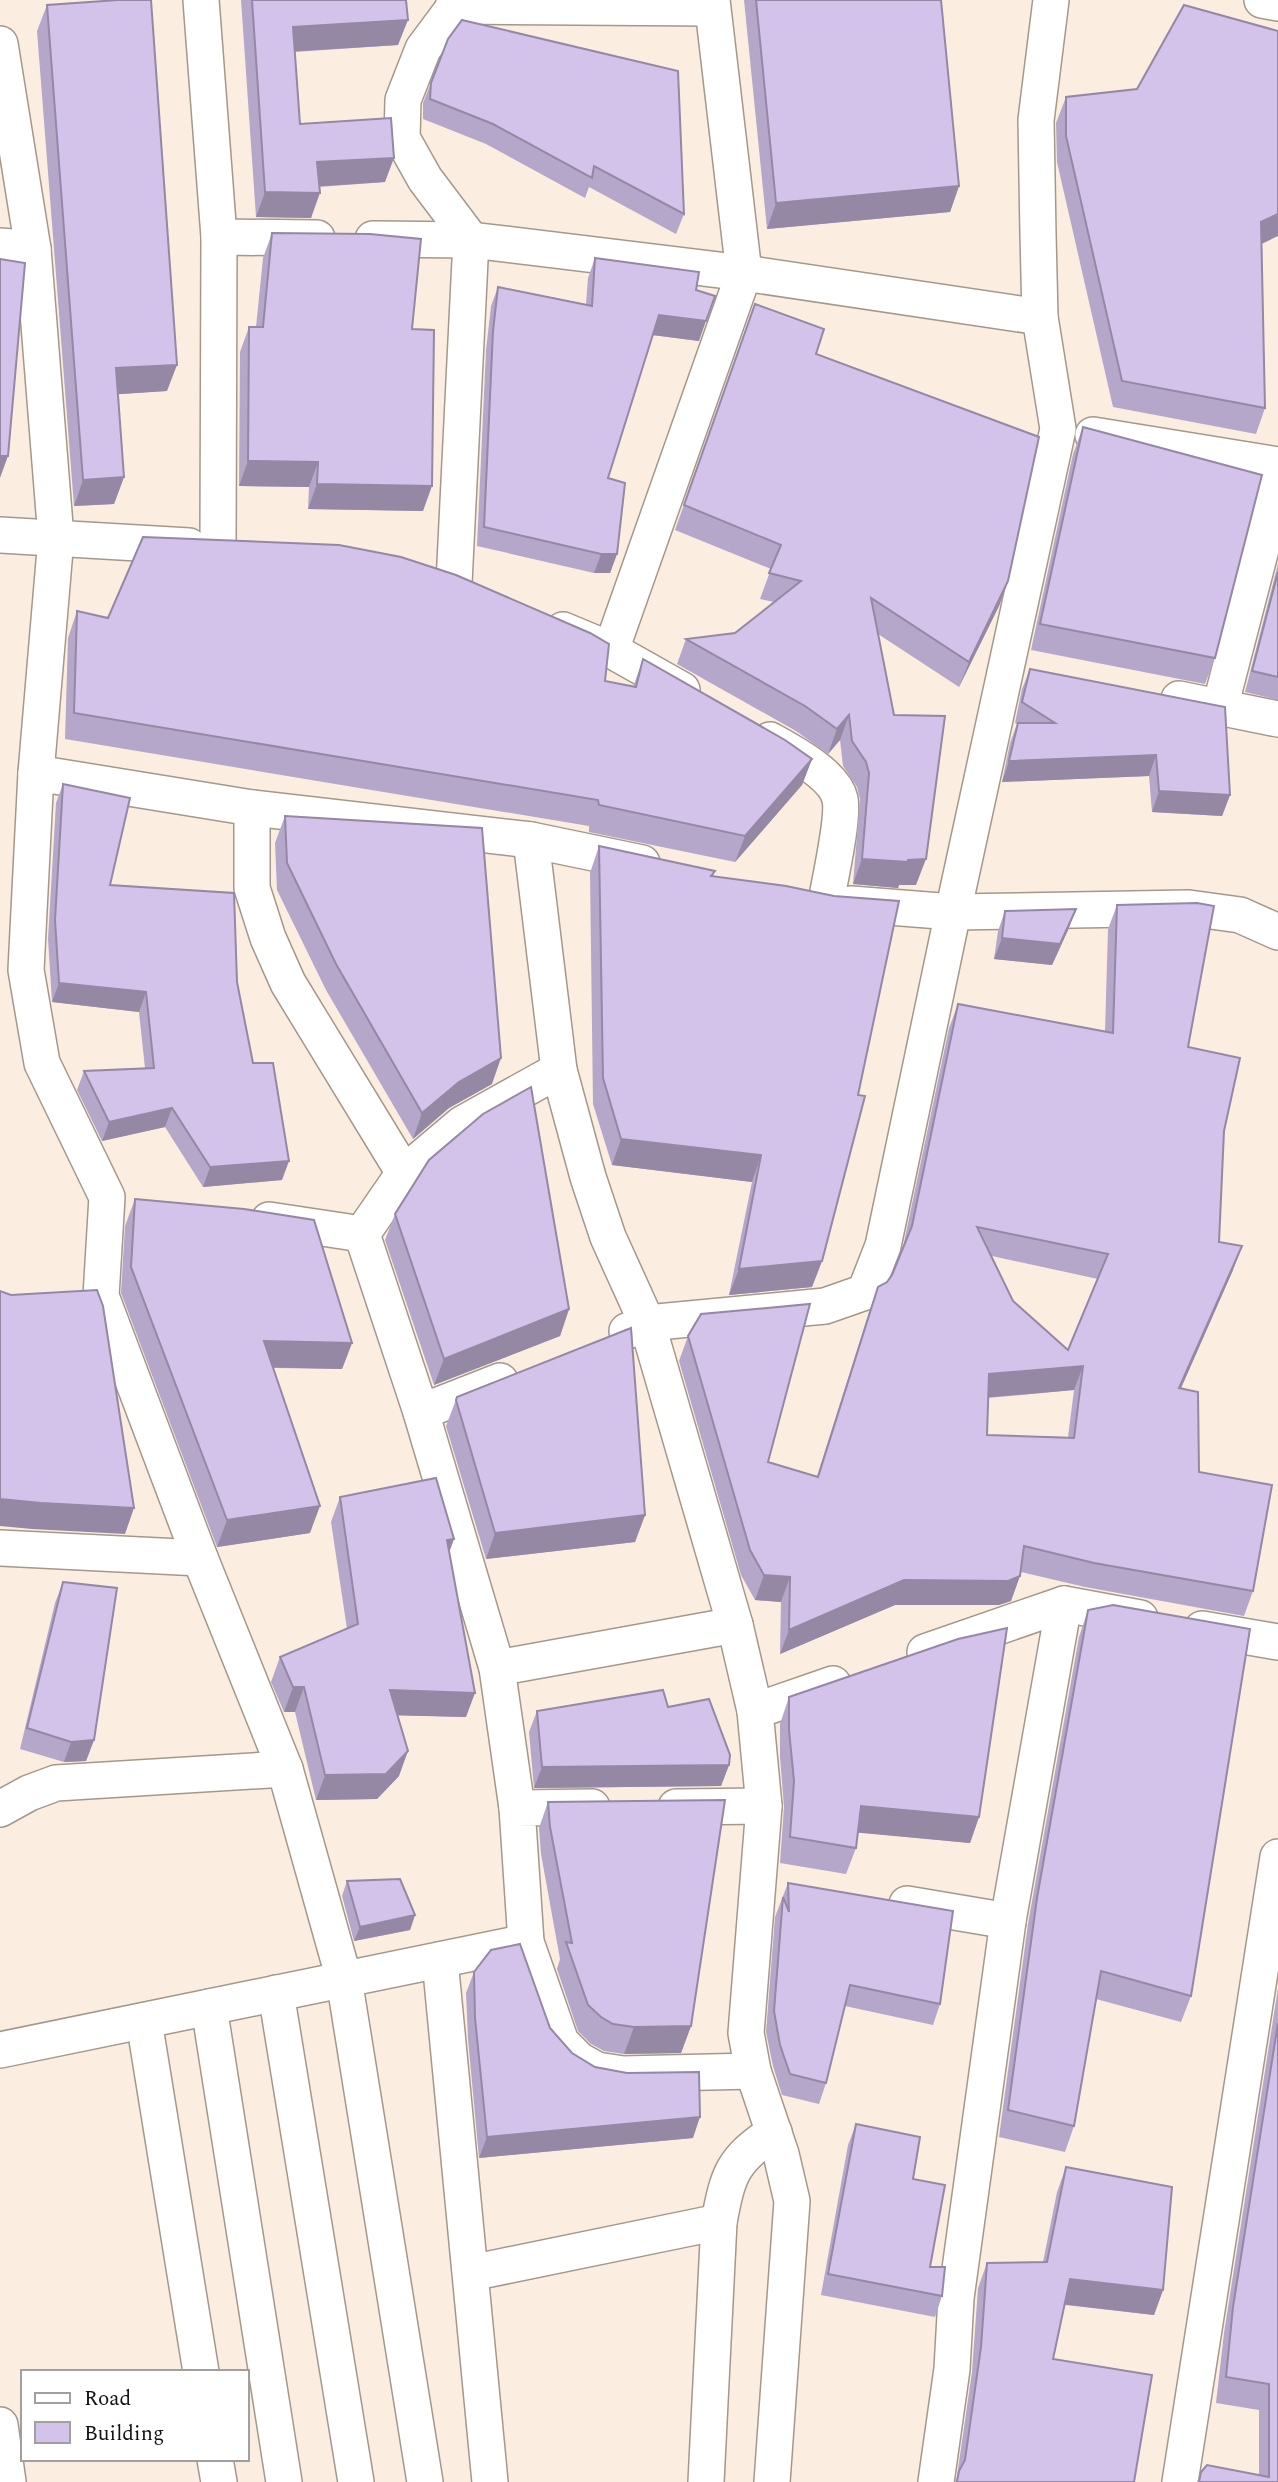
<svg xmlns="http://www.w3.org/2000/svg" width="1278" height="2482" viewBox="0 0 1278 2482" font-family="Spectral,serif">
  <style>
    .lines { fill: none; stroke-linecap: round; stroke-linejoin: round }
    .street-casing { stroke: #a4988b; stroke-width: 38 }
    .street { stroke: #fff; stroke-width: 35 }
    .wall { fill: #b5a7c9; fill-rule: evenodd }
    .shaded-wall { fill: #9488a4 }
    .building { fill: #d3c2ea; stroke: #9488a4; stroke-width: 2; fill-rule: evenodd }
  </style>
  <rect width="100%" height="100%" fill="#fbeee1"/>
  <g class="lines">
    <g class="street-casing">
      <g id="street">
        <path d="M201 0 219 237 218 548"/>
        <path d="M454 0 455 6 423 49 403 100 402 138 425 179 471 240 454 583"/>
        <path d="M1262 0 1278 3"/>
        <path d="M455 6 712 8"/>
        <path d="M0 44 33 249 56 538 36 773 26 970 42 1063 107 1197 101 1296 200 1558 285 1769 344 1979 425 2482"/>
        <path d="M219 237 317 238"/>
        <path d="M373 239 471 240 744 273 1040 317"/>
        <path d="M0 246 33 249"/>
        <path d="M1093 435 1278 465"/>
        <path d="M0 535 189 546"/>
        <path d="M563 630 611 650 682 690"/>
        <path d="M611 650 744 273 712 0"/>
        <path d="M1179 699 1278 719"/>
        <path d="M1220 707 1278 484"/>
        <path d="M770 740C790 751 835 775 840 799 844 818 830 879 826 902"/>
        <path d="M36 773 252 808 531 840 642 863"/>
        <path d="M252 808V888L268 938 288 983 404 1173"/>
        <path d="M531 840 559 1070 588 1177 608 1237 647 1323 825 1306 865 1292 883 1246 953 912 1058 429 1040 317 1038 234 1036 120 1051 0"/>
        <path d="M851 904 953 912 1189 908 1240 915 1278 932"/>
        <path d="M269 1220 362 1234"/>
        <path d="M362 1234 421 1412 497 1668 517 1808"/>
        <path d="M362 1234 404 1173 462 1124 559 1070"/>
        <path d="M627 1331 647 1323 735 1625 755 1711"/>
        <path d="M421 1412 500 1381"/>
        <path d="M0 1548 200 1558"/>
        <path d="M1202 1629 1278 1642"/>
        <path d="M925 1652 1064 1604 1140 1618"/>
        <path d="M497 1668 735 1625"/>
        <path d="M592 1807 517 1808 526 1942 561 2042 579 2060 597 2070 623 2074 753 2071"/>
        <path d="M676 1807 764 1806"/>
        <path d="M0 1809 29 1793 56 1783 285 1769"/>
        <path d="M907 1904 1008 1921"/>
        <path d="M440 1960 490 2482"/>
        <path d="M276 1993 356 2482"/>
        <path d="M209 2007 284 2482"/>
        <path d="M144 2021 201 2372"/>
        <path d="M0 2050 526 1942"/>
        <path d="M719 2222C728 2174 732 2160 774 2132"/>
        <path d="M471 2273 719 2222 706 2482"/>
        <path d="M0 2425 8 2482"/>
        <path d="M215 2459 219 2482"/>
        <path d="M772 2482 792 2201 781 2154 753 2071 746 2033 764 1806 755 1711 833 1684"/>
        <path d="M936 2482 952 2369 956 2298 1008 1921 1064 1604"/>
        <path d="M1180 2482 1278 1857"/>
      </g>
    </g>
    <use href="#street" class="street"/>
  </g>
  <g class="wall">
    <path d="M241 0H406L398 45 295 52 300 124 385 182 319 187 311 218 256 217Z"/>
    <path d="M744 0H941L959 186 950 212 767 229Z"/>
    <path d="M47 5 167 391 118 394 124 477 114 504 74 506 37 31Z"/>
    <path d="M448 39 684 214 676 234 589 187 585 198 486 144 423 119V103Z"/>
    <path d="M1066 97 1262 244 1265 408 1256 434 1113 407 1057 162 1056 123Z"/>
    <path d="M272 233 412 329 423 511 308 509 309 487 239 486 240 352 249 327H256L263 258Z"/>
    <path d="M595 258 696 290 699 341 653 335 608 478 617 554 610 573H594L477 546 486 350 491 306 498 287 586 304 588 278Z"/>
    <path d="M755 304 816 354 1008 581 999 606 959 687 878 634 916 885H899L898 888 853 884 860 799 857 787 843 766 840 740 828 754 796 731 677 664 686 639 735 633 774 602 760 599 771 569 675 530Z"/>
    <path d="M1083 427 1215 658 1205 684 1031 650 1073 454Z"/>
    <path d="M1278 564V700L1245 692Z"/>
    <path d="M77 611 108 618 605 681 633 687 643 659 812 759 802 785 735 862 589 832V826L65 739 68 638Z"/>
    <path d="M1030 669 1230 795 1222 816 1152 812 1149 776 1002 782 1010 743 1017 724 1015 723 1022 689Z"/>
    <path d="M63 784 110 885 237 982 253 1063 282 1180 203 1187 165 1127 102 1141 77 1090 84 1071 145 1068 139 1012 52 1002 48 939 56 803Z"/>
    <path d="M285 816 492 1084 449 1108 413 1139 326 990 277 890 275 843Z"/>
    <path d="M599 846 715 871 713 876 822 1261 812 1287 729 1295 752 1182 612 1165 593 1104 590 873Z"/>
    <path d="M1117 905 1188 1047 1224 1131 1219 1242 1233 1270 1181 1388 1199 1472 1253 1591 1244 1616 1085 1587 1021 1572 1011 1601 999 1605H895L780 1654 781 1602 755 1600 741 1575 679 1361 688 1336 768 1462 817 1476 869 1312 878 1287 887 1282 892 1275 903 1247 949 1028 958 1004 1105 1031 1108 929ZM992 1256 1098 1279 1068 1350 1013 1301ZM1074 1390 1068 1437 987 1435 988 1398Z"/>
    <path d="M1076 909 1068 930 1052 965 994 959 998 931 1005 911Z"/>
    <path d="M135 1199 352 1343 342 1369 273 1368 310 1533 217 1547 121 1293 125 1226Z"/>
    <path d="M395 1214 569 1309 560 1336 434 1385 385 1240Z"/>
    <path d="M457 1397 645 1515 635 1542 486 1559 446 1426Z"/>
    <path d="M340 1497 454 1539 449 1552 466 1717 397 1715 399 1776 377 1799 316 1800 295 1712H284L271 1682 280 1657 347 1629 331 1522Z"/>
    <path d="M63 1582 94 1740 86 1761 64 1762 20 1749 55 1603Z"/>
    <path d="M1088 1610 1191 1996 1181 2022 1096 1999 1074 2126 1065 2152 999 2137 1028 1924 1079 1637Z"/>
    <path d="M789 1697 979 1817 970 1843 857 1832 856 1848 846 1874 780 1863 784 1807 780 1757V1724Z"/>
    <path d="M668 1707 729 1765 721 1786 534 1788 529 1732 537 1711Z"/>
    <path d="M548 1802 691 2026 681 2053 624 2054 604 2051 591 2044 578 2031 557 1969 560 1959 541 1854 539 1828Z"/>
    <path d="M347 1881 415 1915 410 1930 354 1941 342 1896Z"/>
    <path d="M788 1883 940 2004 933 2025 845 2006 826 2083 819 2104 782 2095 773 2066 766 2032 775 1917Z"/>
    <path d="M474 1972 550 2028 572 2053 595 2067 693 2138 479 2158 468 2039 466 1993Z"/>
    <path d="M1278 1988V2482H1197L1201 2472 1259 2475V2410L1216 2403 1224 2333Z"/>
    <path d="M856 2124 913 2179 930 2267 942 2296 935 2317 821 2295 848 2145Z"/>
    <path d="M1066 2167 1163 2290 1154 2315 1065 2305 1053 2359 1134 2482H955L957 2476 972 2372 978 2288 987 2263 1043 2262 1057 2192Z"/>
  </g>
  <g class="shaded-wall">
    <path d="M408 20 398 45 284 52 293 27Z"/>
    <path d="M394 158 385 182 308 187 317 162Z"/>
    <path d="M959 186 950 212 767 229 776 203Z"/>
    <path d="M265 192 320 193 311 218 256 217Z"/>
    <path d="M1278 214V236L1251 249 1261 222Z"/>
    <path d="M659 315 706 321 699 341 652 335Z"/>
    <path d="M177 365 167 391 107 395 116 368Z"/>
    <path d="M0 456H8L0 478Z"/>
    <path d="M248 461 318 462 309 487 239 486Z"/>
    <path d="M124 477 114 504 74 506 83 480Z"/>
    <path d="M317 484 432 486 423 511 308 509Z"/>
    <path d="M601 554H617L610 573H594Z"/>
    <path d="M1008 581 999 606 959 687 969 662Z"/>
    <path d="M849 715 840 740 828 754 837 729Z"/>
    <path d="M1156 755 1149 776 1002 782 1009 761Z"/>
    <path d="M812 759 802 785 735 862 745 836Z"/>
    <path d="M1159 791 1230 795 1222 816 1152 812Z"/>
    <path d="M862 859 908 860 926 859 916 885H899L898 888 853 884Z"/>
    <path d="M1076 909 1068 930 1052 965 994 959 1002 938Z"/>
    <path d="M59 983 146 992 139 1012 52 1002Z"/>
    <path d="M501 1058 492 1084 449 1108 413 1139 422 1113 459 1082Z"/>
    <path d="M172 1108 165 1127 102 1141 109 1122Z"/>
    <path d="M621 1139 761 1155 752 1182 612 1165Z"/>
    <path d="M289 1161 282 1180 203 1187 210 1167Z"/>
    <path d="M1242 1246 1233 1270 1170 1413 1179 1388Z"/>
    <path d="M822 1261 812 1287 729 1295 739 1269Z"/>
    <path d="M569 1309 560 1336 434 1385 444 1359Z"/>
    <path d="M264 1341 352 1343 342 1369 255 1367Z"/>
    <path d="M1083 1366 1074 1390 980 1398 989 1374Z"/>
    <path d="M0 1499 134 1508 125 1534 32 1529 0 1526Z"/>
    <path d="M320 1506 310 1533 217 1547 227 1520Z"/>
    <path d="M645 1515 635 1542 486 1559 495 1533Z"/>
    <path d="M454 1539 445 1564 447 1540Z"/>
    <path d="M764 1575 790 1577 781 1602 755 1600Z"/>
    <path d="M1020 1576 1011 1601 999 1605H895L780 1654 789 1630 904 1580Z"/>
    <path d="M293 1687H304L295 1712H284Z"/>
    <path d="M390 1690 475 1693 466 1717 381 1715Z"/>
    <path d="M94 1740 86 1761 64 1762 71 1742Z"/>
    <path d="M408 1751 399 1776 377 1799 316 1800 325 1775Z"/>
    <path d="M729 1765 721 1786 534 1788 542 1767Z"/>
    <path d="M861 1806 979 1817 970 1843 851 1832Z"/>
    <path d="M415 1915 410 1930 354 1941 360 1927Z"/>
    <path d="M691 2026 681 2053 624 2054 634 2027Z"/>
    <path d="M700 2117 693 2138 479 2158 487 2137Z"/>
    <path d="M1070 2279 1163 2290 1154 2315 1061 2304Z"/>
  </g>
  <g class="building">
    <path d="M118 0H151L177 365 116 368 124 477 83 480 47 5Z"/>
    <path d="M252 0H406L408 20 293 27 300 124 391 118 394 158 317 162 320 193 265 192Z"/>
    <path d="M756 0H941L959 186 776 203Z"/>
    <path d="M1184 5 1278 31V214L1261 222 1265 408 1122 381 1066 136V97L1137 89Z"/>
    <path d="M462 20 678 71 684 214 594 166 592 178 493 124 430 99 431 83 448 39Z"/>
    <path d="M272 233 370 234 421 239 412 329 434 330 432 486 317 484 318 462 248 461 249 327H263Z"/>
    <path d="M595 258 699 272 696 290 715 296 706 321 659 315 608 478 625 483 617 554H601L484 527 493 331 498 287 592 306Z"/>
    <path d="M0 259 25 263 8 456H0Z"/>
    <path d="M755 304 824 329 816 354 1039 437 1008 581 969 662 871 598 894 715 945 716 926 859 908 860V862L862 859 869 773 866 762 852 741 849 715 837 729 805 706 686 639 735 633 801 581 769 573 781 545 684 505Z"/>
    <path d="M1083 427 1262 475 1215 658 1040 624Z"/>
    <path d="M143 537 339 545 401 557 456 575 590 633 609 644 605 681 636 687 643 659 785 740 812 759 745 836 599 805 598 800 74 713 77 611 108 618Z"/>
    <path d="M1278 572V677L1252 671Z"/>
    <path d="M1030 669 1225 707 1230 795 1159 791 1156 755 1009 761 1018 723H1055L1022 702Z"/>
    <path d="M63 784 130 798 110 885 234 893 237 982 253 1063H273L289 1161 210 1167 172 1108 109 1122 84 1071 154 1068 146 992 59 983 55 920Z"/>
    <path d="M285 816 482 828 501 1058 459 1082 422 1113 336 964 287 863Z"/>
    <path d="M599 846 715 871 711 876 786 886 834 896 899 901 858 1095 865 1096 822 1261 739 1269 761 1155 621 1139 603 1078Z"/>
    <path d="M1197 903 1214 906 1188 1047 1240 1058 1224 1131 1219 1242 1242 1246 1179 1388 1198 1392 1199 1472 1272 1485 1253 1591 1094 1563 1024 1546 1020 1576 1008 1581 904 1580 789 1630 790 1577 764 1575 750 1550 688 1336 701 1314 810 1304 768 1462 818 1477 878 1287 887 1282 892 1275 912 1226 958 1004 1113 1033 1117 905ZM977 1227 1108 1254 1068 1350 1013 1301ZM1083 1366 1074 1438 987 1435 989 1374Z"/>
    <path d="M1076 909 1060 944 1002 938 1005 911Z"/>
    <path d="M531 1087 569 1309 444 1359 395 1214 429 1160 483 1114Z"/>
    <path d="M135 1199 244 1209 314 1220 352 1343 264 1341 320 1506 227 1520 131 1267Z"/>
    <path d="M97 1290 103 1306 134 1508 41 1503 0 1499V1291L11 1295Z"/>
    <path d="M631 1328 645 1515 495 1533 456 1400 457 1397Z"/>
    <path d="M436 1478 454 1539 447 1540 475 1693 390 1690 408 1751 386 1774 325 1775 304 1687H293L280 1657 358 1624 340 1497Z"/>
    <path d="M63 1582 117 1588 94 1740 71 1742 27 1728Z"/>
    <path d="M1113 1605 1250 1629 1191 1996 1101 1971 1074 2126 1008 2110 1037 1898 1088 1610Z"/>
    <path d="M1007 1628 979 1817 861 1806 856 1848 790 1837 794 1781 789 1730V1697L958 1639Z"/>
    <path d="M663 1690 668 1707 709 1699 730 1755 729 1765 542 1767 537 1711Z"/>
    <path d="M725 1800 691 2026 634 2027 613 2024 601 2017 588 2005 566 1942 572 1943 550 1827 548 1802Z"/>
    <path d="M400 1879 415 1915 360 1927 347 1881Z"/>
    <path d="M788 1883 953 1911 940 2004 850 1985 826 2083 790 2074 780 2045 774 2011 783 1897 789 1912Z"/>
    <path d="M520 1944 550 2028 572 2053 595 2067 627 2073 699 2072 700 2117 487 2137 475 2018 474 1972 491 1950Z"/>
    <path d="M1278 2023V2482H1199L1201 2472 1207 2465 1269 2477V2384L1226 2377 1233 2307Z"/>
    <path d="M856 2124 920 2137 913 2179 945 2185 930 2267H945L942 2296 828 2274Z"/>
    <path d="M1066 2167 1172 2187 1163 2290 1070 2279 1053 2359 1152 2375 1134 2482H957L959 2471 965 2460 981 2347 987 2263 1047 2262Z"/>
  </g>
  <rect x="21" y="2370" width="228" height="91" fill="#ffffff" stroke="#a1a09e" stroke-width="2"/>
  <rect x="35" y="2393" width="35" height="10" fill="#ffffff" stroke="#a1a09e" stroke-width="2"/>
  <text x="84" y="2405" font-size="21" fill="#15110c">Road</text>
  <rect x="35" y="2422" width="35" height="21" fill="#d3c2ea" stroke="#a1a09e" stroke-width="2"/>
  <text x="84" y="2440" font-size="21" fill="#15110c">Building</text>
</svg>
